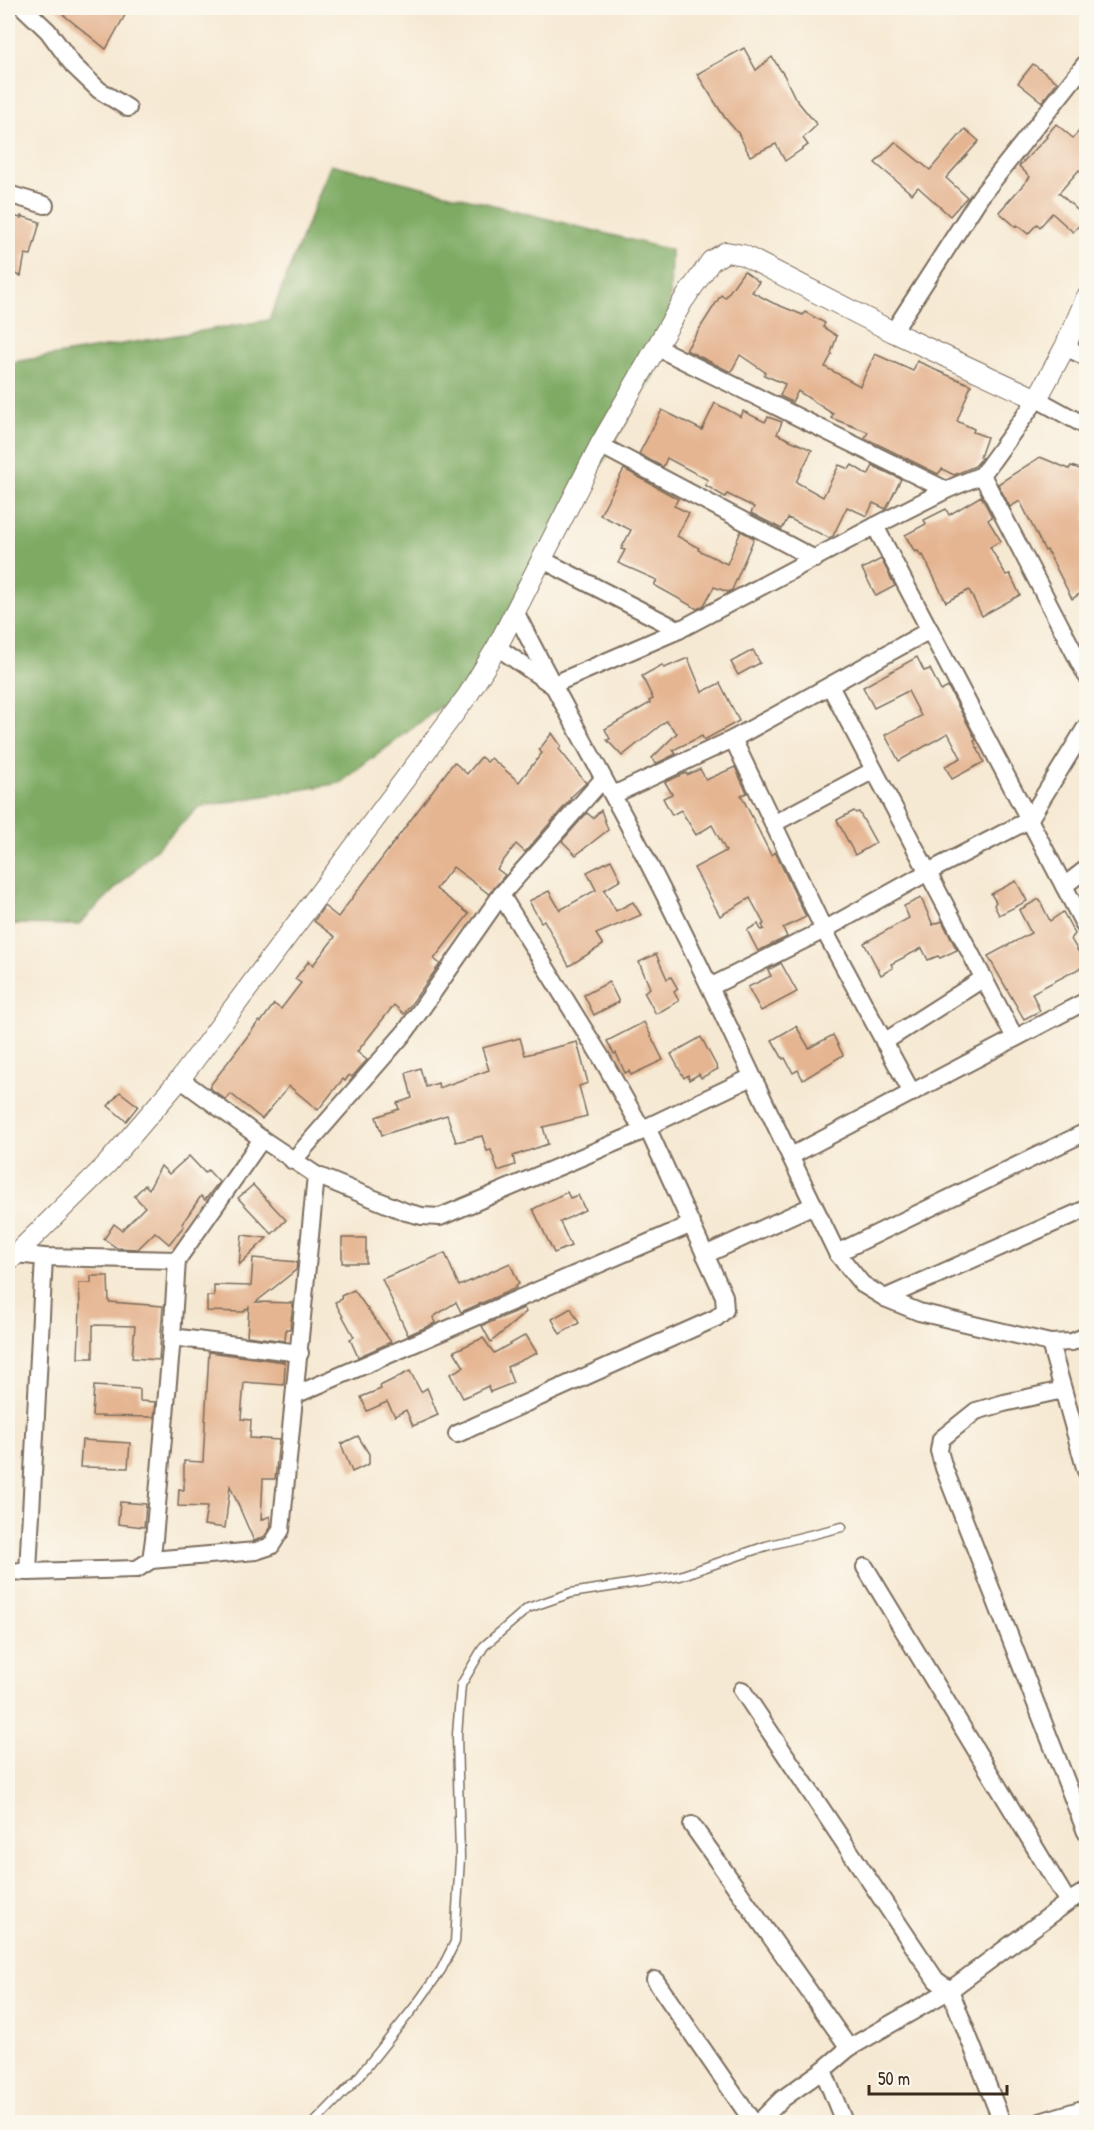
<svg xmlns="http://www.w3.org/2000/svg" width="1094" height="2130" viewBox="0 0 1094 2130" font-family="'Patrick Hand',sans-serif">
  <style>
    .forest { fill: #7eaa63; stroke: #5c6a40; stroke-width: 1.5 }
    .building { fill: #e5b592 }
    .lines { fill: none; stroke-linecap: round; stroke-linejoin: round }
    .service-casing { stroke: #7c6d5d; stroke-width: 11 }
    .minor-casing { stroke: #7c6d5d; stroke-width: 20 }
    .tertiary-casing { stroke: #7c6d5d; stroke-width: 22 }
    .service { stroke: #fff; stroke-width: 8 }
    .minor { stroke: #fff; stroke-width: 16 }
    .tertiary { stroke: #fff; stroke-width: 20 }
  </style>
  <rect width="100%" height="100%" fill="#fbf7ec"/>
  <filter id="ink" filterUnits="userSpaceOnUse"><feTurbulence type="fractalNoise" baseFrequency=".0167" numOctaves="2"/><feDisplacementMap in="SourceGraphic" scale="12" xChannelSelector="R" yChannelSelector="G"/><feConvolveMatrix kernelMatrix="1 2 1 2 8 2 1 2 1" color-interpolation-filters="sRGB"/></filter>
  <filter id="wash" filterUnits="userSpaceOnUse"><feTurbulence type="fractalNoise" baseFrequency=".008" numOctaves="4" result="noise"/><feDisplacementMap in="SourceGraphic" scale="24" xChannelSelector="R" yChannelSelector="G"/><feGaussianBlur stdDeviation="1.35" result="paint"/><feColorMatrix in="noise" values="0 0 0 0 0 0 0 0 0 0 0 0 0 0 0 0 0 1.4 0 .05"/><feComposite in="paint" operator="in"/></filter>
  <g filter="url(#wash)">
    <rect width="100%" height="100%" fill="#f6e9d3"/>
    <path class="forest" d="M331 164 671 250 669 349 576 508 485 673 340 783 199 807 78 925 8 924V363L269 320Z"/>
    <g id="blocks">
      <g class="building">
        <path d="M55 8H129L106 49Z"/>
        <path d="M744 48 756 70 772 57 784 75 795 98 817 125 803 138 808 145 785 161 776 144 750 156 738 133 725 118 697 74Z"/>
        <path d="M1033 64 1057 82 1042 102 1018 83Z"/>
        <path d="M1086 123V176L1079 170 1059 193 1086 218 1073 232 1052 213 1040 227 1037 224 1028 234 1017 225 1016 227 999 212 1030 177 1019 166 1047 137 1046 136 1056 124 1073 138Z"/>
        <path d="M965 129 979 141 946 178 967 197 950 216 918 187 912 194 875 163 895 142 930 170Z"/>
        <path d="M8 215 21 218V216L40 222 31 255 25 254 21 276 8 272Z"/>
        <path d="M744 271 759 282 752 292 773 303 803 315 805 312 825 323 823 327 837 336 831 353 832 354 825 367 860 386 875 354 913 371 917 361 933 368V369L971 385 957 421 974 429 973 432 987 437 980 457 982 458 975 466 954 475 942 469 938 474 865 438 868 432 831 418 833 414 798 391 792 402 780 396 785 384 764 375 765 372 740 355 731 372 686 350 721 295 725 298Z"/>
        <path d="M715 403 741 417 743 411 765 422 768 417 782 422 777 434 812 450 796 482 823 497 839 465 849 469 852 465 868 475 873 466 901 479 886 509 873 503 867 516 847 507 833 536 829 538 788 518 782 529 751 513 754 507 727 494 725 497 705 485 708 480 667 458 663 467 639 454 662 410 702 430Z"/>
        <path d="M1040 457 1069 469 1071 466 1086 471V590L1072 599 1047 550 1045 551 1020 501 1010 507 998 484Z"/>
        <path d="M624 469 678 499 674 506 689 513 677 536 699 548 698 550 727 564 741 531 754 538 732 590 728 592 714 587 704 605 697 609 654 585 657 580 618 563 625 550 621 549 631 530 600 515Z"/>
        <path d="M981 496 992 517 988 520 1001 541 990 547 1006 575 1010 574 1020 595 982 616 969 590 946 602 923 555 921 556 918 551 915 552 905 535 926 524 924 520 946 509 949 515Z"/>
        <path d="M881 559 895 586 876 596 862 569Z"/>
        <path d="M753 650 760 663 738 675 731 662Z"/>
        <path d="M917 657 924 671 930 669 941 691 948 687 976 740 974 741 984 762 952 779 945 766 961 758 948 733 899 761 885 735 921 716 908 691 874 708 863 687Z"/>
        <path d="M688 658 702 692 720 683 739 721 704 740 702 736 673 750 676 754 655 764 652 758 677 733 666 721 622 756 607 740 610 739 605 729 650 703 649 701 653 699 642 676 662 665 664 668Z"/>
        <path d="M552 733 561 746 559 749 586 783 570 798 571 799 525 852 516 844 497 869 505 875 489 894 453 867 436 889 469 914 434 959 440 964 404 1014 394 1005 357 1052 367 1060 352 1077 349 1075 345 1081 343 1079 318 1110 289 1086 262 1119 231 1094 226 1100 209 1087 259 1021 261 1022 274 1004 281 1009 301 983 295 979 309 961 313 965 335 937 314 921 324 906 338 917 454 762 467 774 481 757 487 762 491 758 519 782 542 753 539 750Z"/>
        <path d="M735 767 747 793 741 795 771 855 775 852 806 917 783 928 787 937 758 951 747 930 758 924 761 930 764 929 762 925 764 924 750 898 720 916 694 868 726 851 712 825 696 835 681 810 672 815 663 798 672 794 665 782 686 773 687 775 700 769 706 780Z"/>
        <path d="M601 810 608 830 576 855 562 841 587 813 593 818Z"/>
        <path d="M854 811 856 813 859 812 876 843 855 855 837 820Z"/>
        <path d="M611 860 621 880 604 890 616 911 633 902 641 915 596 934 603 945 569 966 544 920 541 922 529 901 549 891 560 910 596 890 587 872Z"/>
        <path d="M1016 881 1027 901 999 915 994 905 996 902 991 894Z"/>
        <path d="M921 898 933 925 942 921 957 950 940 958 938 956 928 960 922 948 891 964 893 968 881 975 864 943 909 918 904 906Z"/>
        <path d="M1039 899 1050 921 1063 912 1075 934 1071 939 1086 965 1032 993 1040 1011 1024 1019 988 956 1031 933 1019 910Z"/>
        <path d="M656 954 667 979 671 977 678 989 674 992 679 1001 656 1014 644 992 650 988 639 962Z"/>
        <path d="M781 963 797 992 761 1011 748 987 771 976 768 970Z"/>
        <path d="M609 982 619 1002 594 1015 584 995Z"/>
        <path d="M644 1022 663 1060 631 1075 629 1071 625 1073 616 1053 614 1054 607 1041Z"/>
        <path d="M796 1026 809 1048 833 1035 843 1055 803 1080 798 1070 793 1073 785 1058 783 1059 772 1040Z"/>
        <path d="M701 1037 718 1069 701 1078 699 1074 689 1080 688 1075 684 1078 671 1054Z"/>
        <path d="M520 1038 525 1055 577 1042 588 1083 579 1086 587 1116 543 1127 548 1144 513 1156 515 1165 498 1171 491 1150 487 1151 482 1136 456 1142 447 1115 382 1135 376 1117 399 1109 397 1103 412 1098 406 1073 420 1068 426 1087 438 1083 439 1088 489 1070 482 1048Z"/>
        <path d="M120 1092 138 1106 126 1121 108 1106Z"/>
        <path d="M189 1156 205 1173 208 1170 219 1182 205 1200 201 1196 182 1224 184 1226 169 1244 155 1232 138 1249 117 1248 104 1239 114 1224 122 1230 145 1207 134 1196 145 1185 149 1189 161 1166 169 1174Z"/>
        <path d="M253 1185 286 1220 272 1234 238 1198Z"/>
        <path d="M567 1192 570 1198 578 1195 585 1210 560 1222 571 1246 554 1253 533 1209Z"/>
        <path d="M242 1235 267 1238 239 1265Z"/>
        <rect x="342" y="1238" width="24" height="25"/>
        <path d="M445 1253 459 1286 510 1263 519 1284 515 1286 516 1288 461 1312 456 1302 433 1317 435 1323 408 1335 382 1279Z"/>
        <path d="M253 1258 297 1262 296 1270 256 1302 293 1303 290 1329H286L285 1341 247 1336 249 1307 243 1312 207 1311V1296H214V1285L251 1286Z"/>
        <path d="M91 1276H108L109 1302 163 1306 159 1360 132 1358 135 1326 93 1325V1358H78L80 1306 79 1283H91Z"/>
        <path d="M354 1290 391 1342 358 1357 350 1339 354 1337 335 1302 342 1299 341 1296Z"/>
        <path d="M524 1308 526 1312 491 1342 482 1326Z"/>
        <path d="M571 1308 579 1323 560 1334 552 1319Z"/>
        <path d="M526 1335 537 1353 507 1367 513 1383 490 1392 488 1386 463 1398 450 1374 464 1367 454 1351 483 1338 494 1353Z"/>
        <path d="M209 1352 284 1362 285 1366 284 1385 244 1382 241 1419 251 1420 250 1438 279 1440 275 1479H263L261 1520 270 1516 271 1527 264 1537 254 1541 230 1486 225 1528 204 1525 207 1507 178 1506 179 1489 184 1490V1461L203 1462Z"/>
        <path d="M410 1371 421 1392 427 1388 438 1415 413 1426 406 1410 395 1416 387 1402 367 1411 361 1397 381 1389 380 1386Z"/>
        <path d="M94 1386 140 1389V1401L156 1402 154 1417 92 1416Z"/>
        <path d="M358 1436 369 1454V1464L352 1472 341 1444Z"/>
        <path d="M82 1440 130 1443 128 1468 80 1467Z"/>
        <path d="M120 1502 146 1504 144 1527 118 1524Z"/>
      </g>
    </g>
  </g>
  <g filter="url(#ink)">
    <use href="#blocks" fill-opacity="0" stroke="#7c6d5d" stroke-width="1.5"/>
    <g class="lines">
      <g class="service-casing">
        <path id="service" d="M315 2122 357 2079 416 2005 441 1970 455 1942 460 1858 457 1735 461 1685 484 1646 528 1608 571 1593 680 1576 766 1546 842 1527"/>
      </g>
      <g class="minor-casing">
        <g id="minor">
          <path d="M24 8 48 31 73 65 99 90 128 108"/>
          <path d="M8 194 45 205"/>
          <path d="M893 332 980 197 1086 63"/>
          <path d="M656 347 946 490"/>
          <path d="M1065 347 1086 357"/>
          <path d="M600 445 815 559"/>
          <path d="M982 475 1086 675"/>
          <path d="M875 526 1086 928"/>
          <path d="M541 559 679 630"/>
          <path d="M515 611C546 674 580 734 613 796 694 945 762 1101 837 1253L862 1284 885 1298 919 1312 1050 1343 1072 1342 1086 1336"/>
          <path d="M497 647 549 683"/>
          <path d="M552 685 679 630 875 526 946 490 982 475 1037 399 1086 426"/>
          <path d="M830 686 1015 1038"/>
          <path d="M733 739 824 930 912 1093"/>
          <path d="M613 795 733 739 930 630"/>
          <path d="M773 824 874 770"/>
          <path d="M1064 886 1086 869"/>
          <path d="M501 895 601 1057 643 1131"/>
          <path d="M710 987 824 930 928 872 1029 820 1086 727"/>
          <path d="M884 1042 984 978"/>
          <path d="M180 1079 262 1139 316 1175 406 1212 422 1216 440 1217 643 1131 647 1127 752 1077"/>
          <path d="M791 1156 1086 1001"/>
          <path d="M293 1161 406 1031 501 895 603 779"/>
          <path d="M837 1253 1086 1132"/>
          <path d="M16 1254 44 1257 177 1260"/>
          <path d="M705 1255 814 1205"/>
          <path d="M885 1298 1086 1209"/>
          <path d="M172 1337 300 1353"/>
          <path d="M1050 1343 1086 1471"/>
          <path d="M1063 1390 1004 1403 976 1411 941 1439 939 1451 944 1468 1086 1832"/>
          <path d="M295 1395 692 1224"/>
          <path d="M457 1434 716 1318 725 1310 724 1296 647 1127"/>
          <path d="M151 1560 154 1539 172 1337 177 1260 262 1139"/>
          <path d="M865 1567 1068 1902"/>
          <path d="M8 1571 28 1572 137 1569 151 1560 256 1551 271 1546 281 1530 316 1175"/>
          <path d="M28 1572 44 1257"/>
          <path d="M742 1690 936 1980 950 1990 1002 2122"/>
          <path d="M692 1825 849 2048"/>
          <path d="M655 1980 753 2122"/>
          <path d="M823 2070 844 2122"/>
          <path d="M759 2122 782 2099 823 2070 849 2048 950 1990 1068 1902 1086 1891"/>
          <path d="M1040 2122 1086 2108"/>
        </g>
      </g>
      <g class="tertiary-casing">
        <path id="tertiary" d="M8 1262 107 1164 180 1079 468 695 497 647 600 445 683 301 711 261 726 252 743 255 893 332 1037 399 1065 347 1086 298"/>
      </g>
      <use href="#service" class="service"/>
      <use href="#minor" class="minor"/>
      <use href="#tertiary" class="tertiary"/>
    </g>
  </g>
  <rect width="1094" height="2130" fill="none" stroke="#fbf7ec" stroke-width="30"/>
  <path d="M869 2085v9h138v-9" fill="none" stroke="#3b2a1e" stroke-width="3"/>
  <text x="878" y="2085" font-size="18" fill="#3b2a1e" stroke="#fbf7ec" stroke-width="4.5" paint-order="stroke">50 m</text>
</svg>
